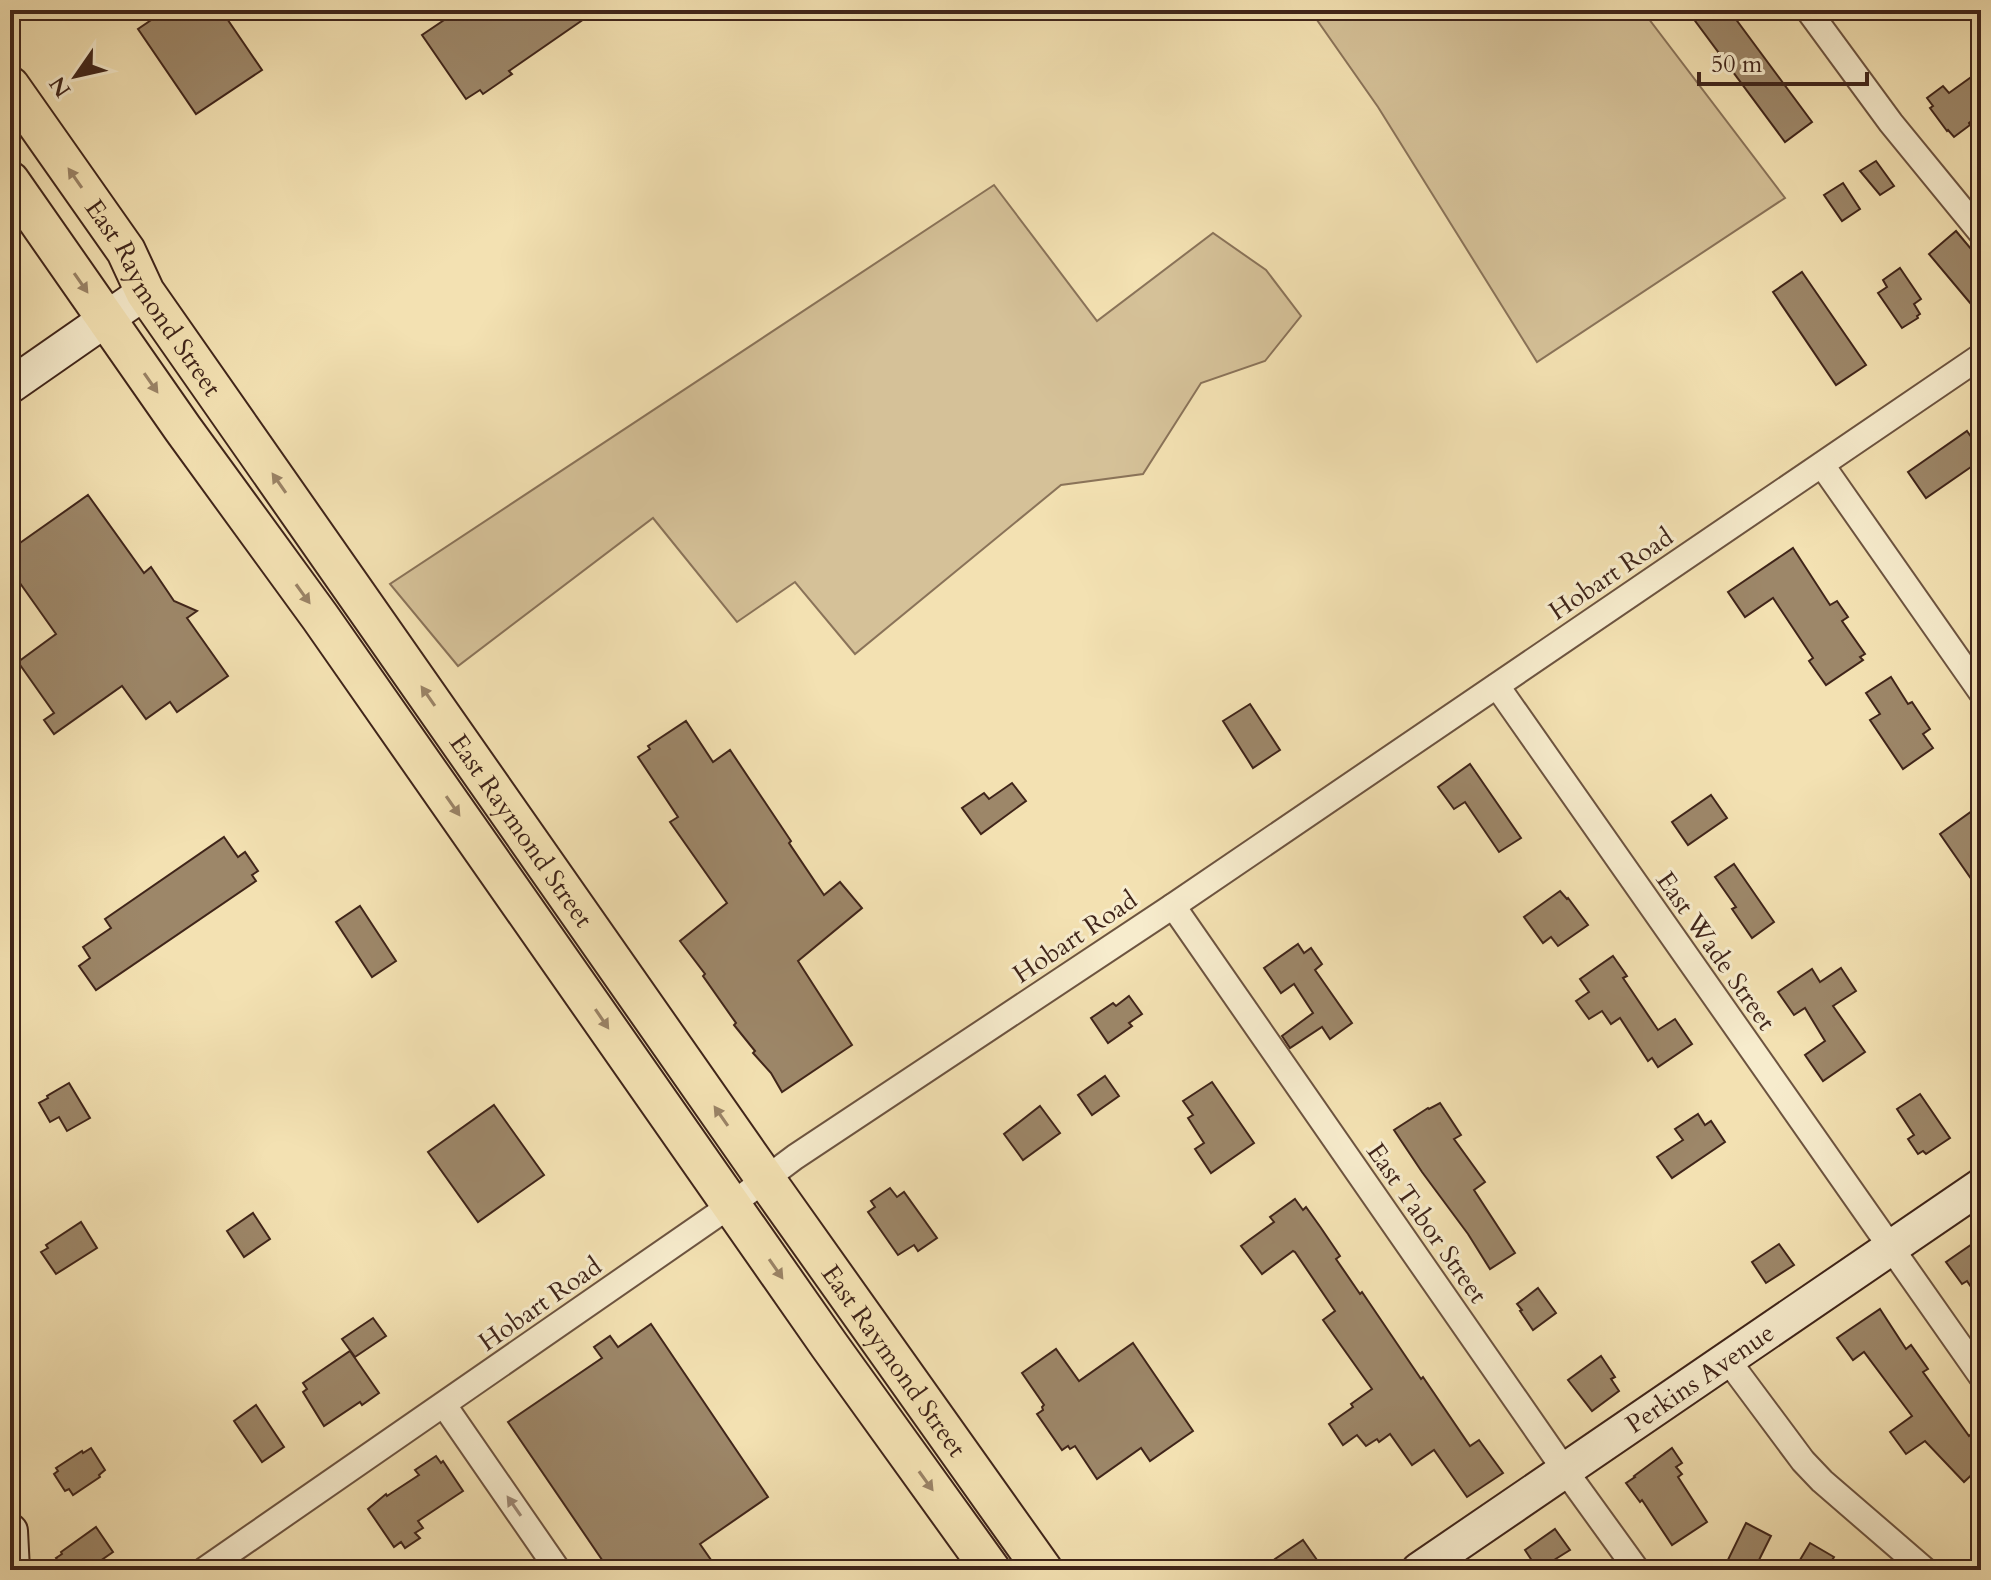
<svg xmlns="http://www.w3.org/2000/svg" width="1991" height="1580" viewBox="0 0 1991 1580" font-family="Cardo,serif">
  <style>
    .green { fill: #d5c198; stroke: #8a7359; stroke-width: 2 }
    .building { fill: #9d8769; stroke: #40251a; stroke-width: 2 }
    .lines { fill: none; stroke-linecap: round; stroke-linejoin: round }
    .street-casing { stroke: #6d5440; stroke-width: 28 }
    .secondary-casing { stroke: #40251a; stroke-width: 38 }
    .primary-casing { stroke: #40251a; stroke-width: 42 }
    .street { stroke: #f7eccd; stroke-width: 24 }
    .secondary { stroke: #f7eccd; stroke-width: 34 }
    .primary { stroke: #f3e1b2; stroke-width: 38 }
    .oneway { fill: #9a8366 }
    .oneway2 { fill: #9c8874 }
    .labels { text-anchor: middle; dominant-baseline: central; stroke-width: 6; stroke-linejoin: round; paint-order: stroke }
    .street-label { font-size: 26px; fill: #40251a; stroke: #f7eccd }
  </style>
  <rect width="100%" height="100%" fill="#f3e1b2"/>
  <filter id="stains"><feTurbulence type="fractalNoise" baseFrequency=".0025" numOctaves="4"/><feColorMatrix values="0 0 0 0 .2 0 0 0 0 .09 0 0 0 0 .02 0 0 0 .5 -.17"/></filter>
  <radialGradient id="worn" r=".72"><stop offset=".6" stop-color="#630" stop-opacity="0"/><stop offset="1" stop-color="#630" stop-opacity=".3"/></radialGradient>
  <g class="green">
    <path d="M1310 10H1642L1785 198 1537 362 1378 107Z"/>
    <path d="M994 185 1097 321 1213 233 1266 270 1301 316 1265 361 1201 383 1143 474 1061 485 855 654 795 582 737 622 653 518 458 666 390 584Z"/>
  </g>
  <g class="building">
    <path d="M166 10H221L262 70 196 114 138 29Z"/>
    <path d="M459 10H597L509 71 512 74 483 94 480 90 466 99 422 35Z"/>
    <path d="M1687 10H1729L1812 122 1785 142Z"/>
    <path d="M1981 70V113L1969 123 1970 125 1954 137 1948 130 1947 131 1930 108 1933 106 1927 98 1943 86 1949 93Z"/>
    <path d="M1876 161 1894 186 1880 195 1860 171Z"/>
    <path d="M1843 183 1860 209 1842 221 1824 195Z"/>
    <path d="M1956 231 1981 261V296L1971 304 1929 254Z"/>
    <path d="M1900 268 1921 299 1914 304 1920 314 1917 316 1918 318 1902 328 1878 293 1887 287 1883 280Z"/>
    <path d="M1802 272 1866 365 1836 385 1773 292Z"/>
    <path d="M1967 431 1981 451V460L1926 498 1908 472Z"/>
    <path d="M88 495 144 573 151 567 174 601 197 611 187 618 228 676 177 712 170 702 146 719 122 686 54 734 44 720 54 713 18 662 56 634 10 569V550Z"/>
    <path d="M1793 548 1830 605 1837 601 1848 617 1842 621 1865 654 1860 657 1863 660 1826 685 1809 661 1813 658 1773 598 1745 617 1728 592Z"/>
    <path d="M1891 677 1908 704 1912 702 1930 729 1923 734 1933 748 1903 769 1870 720 1880 714 1866 693Z"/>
    <path d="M1250 704 1280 750 1253 768 1223 721Z"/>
    <path d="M686 721 713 762 730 750 791 841 789 843 824 895 840 882 862 908 798 961 852 1045 782 1092 771 1073 753 1053 755 1051 734 1025 736 1023 703 976 705 974 680 941 727 903 670 822 678 817 638 757 650 749 648 746Z"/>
    <path d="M1470 764 1521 838 1499 852 1465 802 1454 809 1438 787Z"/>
    <path d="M1012 783 1026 801 981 834 962 808 984 793 989 799Z"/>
    <path d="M1711 795 1727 818 1688 845 1672 822Z"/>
    <path d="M1972 811 1981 823V893L1940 834Z"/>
    <path d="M224 837 238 857 245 852 258 871 252 875 256 881 96 990 79 966 90 958 83 947 111 928 105 919Z"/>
    <path d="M1734 864 1774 922 1752 938 1732 909 1736 907 1715 877Z"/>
    <path d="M1560 891 1567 899 1568 898 1588 925 1558 946 1551 937 1543 943 1524 917Z"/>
    <path d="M360 906 396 961 372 977 336 922Z"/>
    <path d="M1298 944 1304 953 1311 948 1322 964 1315 970 1352 1023 1330 1039 1322 1027 1290 1048 1282 1036 1313 1013 1294 984 1281 993 1264 968Z"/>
    <path d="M1613 956 1627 976 1623 978 1658 1030 1675 1019 1692 1044 1658 1067 1652 1058 1648 1061 1620 1018 1611 1024 1602 1011 1589 1019 1576 1001 1589 992 1580 979Z"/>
    <path d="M1841 968 1856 991 1833 1006 1865 1052 1823 1081 1805 1055 1825 1041 1805 1008 1794 1015 1778 992 1812 969 1820 982Z"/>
    <path d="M1129 996 1142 1014 1129 1023 1132 1026 1108 1043 1091 1018 1113 1003 1116 1006Z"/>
    <path d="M1105 1076 1119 1096 1092 1115 1078 1095Z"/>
    <path d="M1212 1082 1254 1143 1211 1173 1195 1149 1204 1143 1188 1118 1193 1115 1183 1101Z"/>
    <path d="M69 1083 90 1118 67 1131 59 1117 50 1122 39 1103 48 1098 47 1096Z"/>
    <path d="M1920 1094 1950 1138 1926 1154 1923 1151 1918 1154 1908 1139 1914 1135 1897 1109Z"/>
    <path d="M1440 1103 1461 1135 1454 1139 1485 1182 1474 1190 1515 1253 1490 1269 1468 1234 1422 1172 1394 1130 1428 1108 1429 1109Z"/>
    <path d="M494 1105 544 1175 478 1222 428 1152Z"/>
    <path d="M1040 1106 1060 1133 1023 1160 1004 1134Z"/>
    <path d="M1698 1114 1705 1125 1711 1121 1725 1142 1672 1178 1657 1157 1683 1140 1675 1129Z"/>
    <path d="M890 1188 897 1197 904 1192 937 1238 918 1251 914 1245 898 1255 868 1212 875 1207 871 1201Z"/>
    <path d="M1295 1199 1303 1210 1306 1207 1321 1228 1340 1256 1336 1259 1360 1294 1362 1292 1421 1379 1423 1377 1470 1446 1479 1440 1503 1473 1467 1497 1434 1450 1412 1465 1390 1434 1379 1442 1377 1439 1366 1446 1357 1435 1343 1445 1329 1424 1353 1407 1351 1404 1372 1389 1323 1320 1335 1311 1295 1252 1293 1251 1262 1274 1241 1246 1274 1222 1270 1217Z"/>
    <path d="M253 1213 270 1239 244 1257 227 1231Z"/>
    <path d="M81 1222 97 1248 56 1274 41 1252 48 1248 46 1245Z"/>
    <path d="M1981 1238V1302L1967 1281 1962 1284 1946 1262Z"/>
    <path d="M1779 1244 1794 1265 1766 1283 1752 1262Z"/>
    <path d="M1538 1288 1556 1313 1533 1330 1520 1311 1522 1310 1517 1304Z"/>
    <path d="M1880 1309 1906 1349 1911 1345 1928 1369 1923 1372 1969 1436 1981 1425V1466L1964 1482 1925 1441 1906 1454 1890 1432 1912 1416 1864 1352 1853 1360 1837 1338Z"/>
    <path d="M373 1318 386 1336 355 1357 342 1339Z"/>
    <path d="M651 1324 768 1497 700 1544 718 1570H609L508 1422 602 1358 594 1347 610 1336 618 1347Z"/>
    <path d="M1133 1343 1193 1431 1150 1461 1141 1448 1097 1479 1075 1446 1070 1449 1068 1446 1062 1450 1037 1414 1043 1410 1042 1407 1044 1405 1022 1373 1056 1349 1079 1381Z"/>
    <path d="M350 1351 379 1393 362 1405 360 1402 324 1426 303 1392 307 1389 303 1383Z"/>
    <path d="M1601 1356 1615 1377 1611 1379 1619 1391 1592 1411 1568 1380Z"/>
    <path d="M256 1405 284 1447 262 1462 234 1421Z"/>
    <path d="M91 1448 105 1470 99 1475 100 1477 73 1495 69 1489 65 1491 54 1474 58 1471 56 1468 82 1451 83 1453Z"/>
    <path d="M1672 1448 1682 1463 1676 1467 1682 1474 1678 1477 1707 1522 1672 1545 1642 1500 1640 1502 1626 1483 1635 1477 1634 1476Z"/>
    <path d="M436 1456 441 1463 443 1461 463 1491 418 1521 423 1528 415 1533 420 1538 405 1548 401 1542 394 1547 368 1509 386 1494 387 1496 390 1494 419 1475 415 1470Z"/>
    <path d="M1746 1523 1771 1536 1754 1570H1723Z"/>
    <path d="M96 1527 113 1552 87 1570H65L56 1558 62 1554 61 1552Z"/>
    <path d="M1555 1529 1570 1550 1538 1570 1525 1550Z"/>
    <path d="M1303 1540 1324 1570H1283L1275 1559Z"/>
    <path d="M1810 1543 1834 1557 1826 1570H1794Z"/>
  </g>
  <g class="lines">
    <g class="street-casing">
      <g id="street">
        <path d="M1808 10 1891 123 1981 233"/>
        <path d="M1822 465 1981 692"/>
        <path d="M1497 686 1981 1376"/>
        <path d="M1173 906 1564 1469 1637 1570"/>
        <path d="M1727 1359 1803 1461 1822 1481 1925 1570"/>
        <path d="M444 1405 558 1570"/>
        <path d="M204 1570 731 1205 795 1157 1173 906 1981 356"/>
      </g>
    </g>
    <g class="secondary-casing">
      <g id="secondary">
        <path d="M10 386 145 292"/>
        <path d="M10 1531 12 1570"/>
        <path id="s1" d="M1419 1570 1981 1186"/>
      </g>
    </g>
    <g class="primary-casing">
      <g id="primary">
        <path id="s2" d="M10 86 126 251 145 292 766 1180 1043 1570"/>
        <path d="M10 181 183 429 320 617 829 1345 991 1570"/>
      </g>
    </g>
    <use href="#street" class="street"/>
    <use href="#secondary" class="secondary"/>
    <use href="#primary" class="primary"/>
  </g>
  <defs><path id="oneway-solid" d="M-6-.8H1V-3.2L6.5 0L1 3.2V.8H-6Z" transform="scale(2)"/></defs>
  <g class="oneway">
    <use href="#oneway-solid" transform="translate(75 178) rotate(-125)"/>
    <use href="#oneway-solid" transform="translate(81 283) rotate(55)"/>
    <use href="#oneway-solid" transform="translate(151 383) rotate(55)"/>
    <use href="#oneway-solid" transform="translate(279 483) rotate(-125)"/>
    <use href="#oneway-solid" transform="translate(303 594) rotate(54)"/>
    <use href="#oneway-solid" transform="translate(428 696) rotate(-125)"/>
    <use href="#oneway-solid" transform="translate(453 806) rotate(55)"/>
    <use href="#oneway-solid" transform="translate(602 1019) rotate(56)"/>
    <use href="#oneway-solid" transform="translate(721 1116) rotate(-125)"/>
    <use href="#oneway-solid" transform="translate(776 1269) rotate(55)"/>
    <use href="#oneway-solid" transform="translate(926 1481) rotate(54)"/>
  </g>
  <use class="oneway2" href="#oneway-solid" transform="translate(514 1506) rotate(-125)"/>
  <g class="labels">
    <g class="street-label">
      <text stroke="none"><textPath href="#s2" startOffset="256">East Raymond Street</textPath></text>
      <text transform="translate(1611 574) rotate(-34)">Hobart Road</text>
      <text stroke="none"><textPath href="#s2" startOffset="904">East Raymond Street</textPath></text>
      <text transform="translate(1075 937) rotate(-34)">Hobart Road</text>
      <text transform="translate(1716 951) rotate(55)">East Wade Street</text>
      <text transform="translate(1427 1223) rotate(55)">East Tabor Street</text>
      <text transform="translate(540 1304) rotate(-35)">Hobart Road</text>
      <text stroke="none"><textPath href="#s2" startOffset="1552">East Raymond Street</textPath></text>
      <text stroke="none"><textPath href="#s1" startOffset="340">Perkins Avenue</textPath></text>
    </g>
  </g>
  <rect width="1991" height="1580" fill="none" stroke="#f3e1b2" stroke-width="40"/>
  <rect x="12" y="12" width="1967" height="1556" fill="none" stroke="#40251a" stroke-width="4"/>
  <rect x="20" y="20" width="1951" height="1540" fill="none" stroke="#40251a" stroke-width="2"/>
  <g transform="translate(76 76) rotate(236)" stroke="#f7eccd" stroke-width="6" paint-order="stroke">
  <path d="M0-6L14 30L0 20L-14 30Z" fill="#40251a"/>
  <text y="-12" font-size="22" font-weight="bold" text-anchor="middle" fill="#40251a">N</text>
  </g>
  <path d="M1699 72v12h168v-12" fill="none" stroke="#40251a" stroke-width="4"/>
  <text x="1711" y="72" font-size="24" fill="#40251a" stroke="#f7eccd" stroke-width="6" paint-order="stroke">50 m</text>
  <rect width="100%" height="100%" filter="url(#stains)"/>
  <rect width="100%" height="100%" fill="url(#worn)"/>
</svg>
